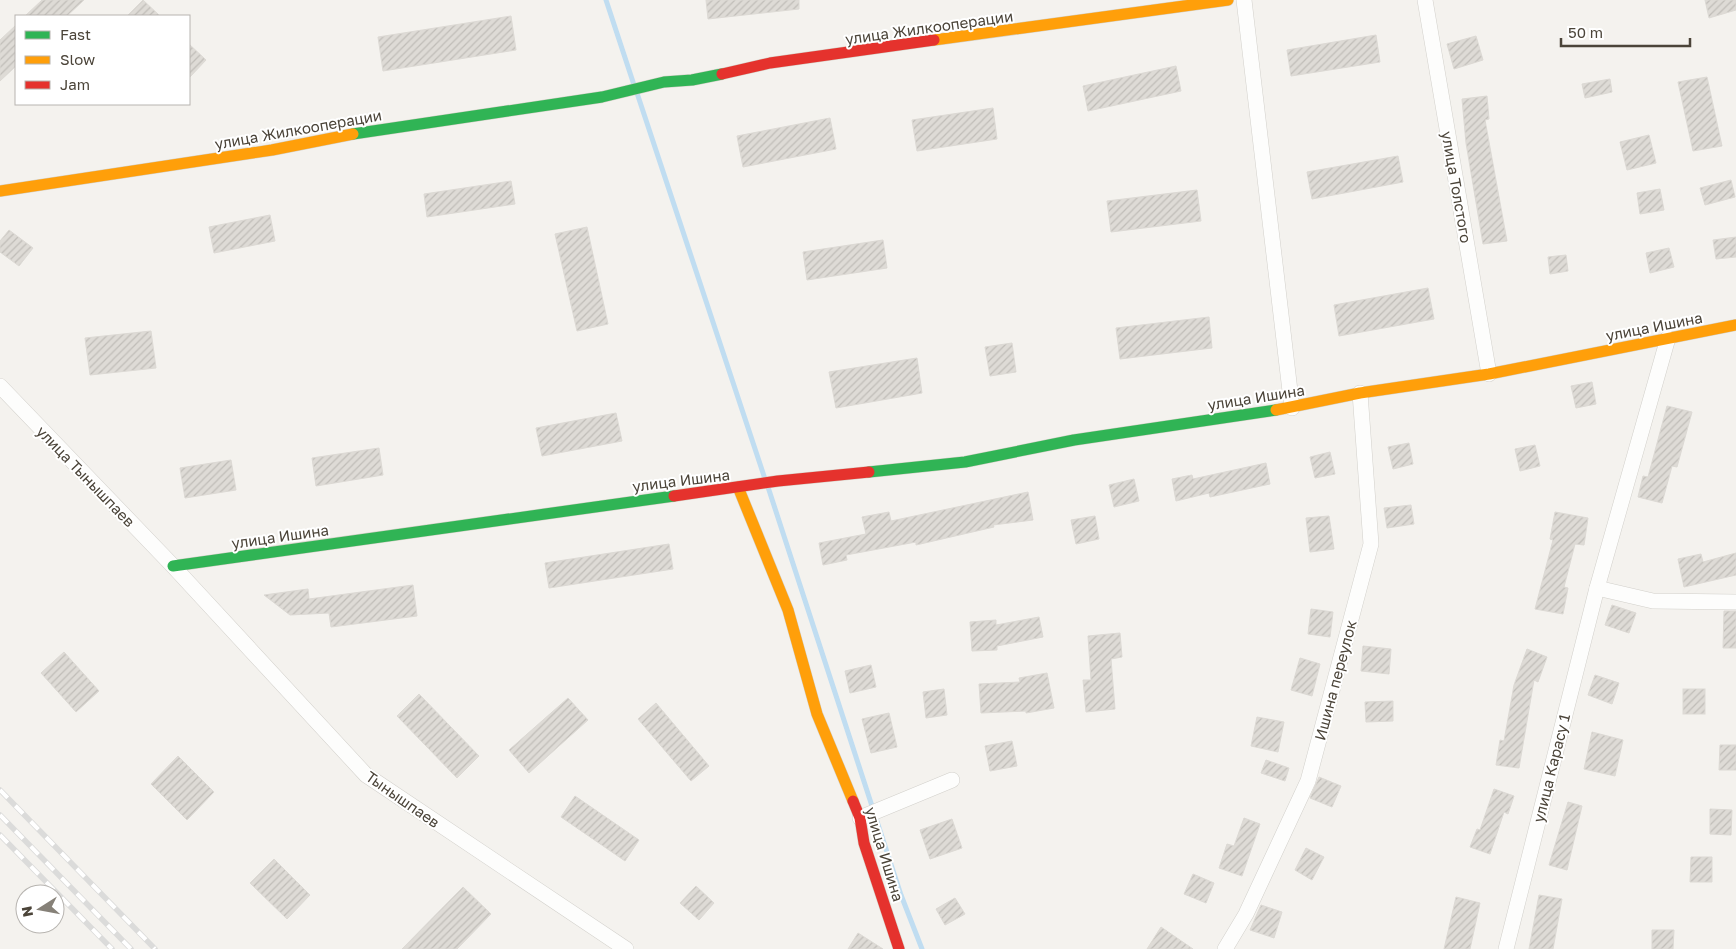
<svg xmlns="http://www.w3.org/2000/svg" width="1736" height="949" viewBox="0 0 1736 949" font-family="'Golos Text',sans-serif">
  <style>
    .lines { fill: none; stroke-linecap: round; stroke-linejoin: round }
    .stream { stroke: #c0ddf1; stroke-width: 5 }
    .building { fill: url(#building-hatch); stroke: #dcd9d4 }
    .street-casing { stroke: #d2d0cb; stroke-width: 16 }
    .fast-casing { stroke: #d3cfc5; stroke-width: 12 }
    .slow-casing { stroke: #d3cfc5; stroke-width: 12 }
    .jam-casing { stroke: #d3cfc5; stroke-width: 12 }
    .street { stroke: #fdfdfc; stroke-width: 15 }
    .fast { stroke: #30b455; stroke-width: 11 }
    .slow { stroke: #ff9f0a; stroke-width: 11 }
    .jam { stroke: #e5322d; stroke-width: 11 }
    .rail-casing { stroke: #dbdbda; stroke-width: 5.5 }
    .rail { stroke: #fff; stroke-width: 4; stroke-dasharray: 11; stroke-linecap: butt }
    .labels { text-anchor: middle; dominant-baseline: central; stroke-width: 4; stroke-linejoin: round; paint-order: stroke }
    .street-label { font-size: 15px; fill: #4b4439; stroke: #fff }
  </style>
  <defs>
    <pattern id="building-hatch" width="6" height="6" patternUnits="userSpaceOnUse" patternTransform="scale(1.25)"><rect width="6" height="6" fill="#dedbd6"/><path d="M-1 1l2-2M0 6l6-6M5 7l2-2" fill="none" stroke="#c0bdb8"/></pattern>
  </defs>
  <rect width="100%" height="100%" fill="#f4f2ee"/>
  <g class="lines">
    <g class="stream">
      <path d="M606 0 634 85"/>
      <path d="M637 93 765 479"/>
      <path d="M768 487 901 895 922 949"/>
    </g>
  </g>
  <g class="building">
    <path d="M42 0H84L67 16H25Z"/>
    <path d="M143 0 160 16H127Z"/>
    <path d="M706 0H799V9L708 19Z"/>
    <path d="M1705 0H1736V10L1709 18Z"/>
    <path d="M511 16 516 50 383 71 378 37Z"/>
    <path d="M16 25V66L0 81V40Z"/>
    <path d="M1376 35 1380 62 1291 76 1287 50Z"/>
    <path d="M1476 36 1483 60 1454 69 1447 44Z"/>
    <path d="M189 44 206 60 189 78Z"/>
    <path d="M1176 66 1181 91 1088 111 1083 86Z"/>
    <path d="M1707 77 1722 146 1693 151 1678 82Z"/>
    <path d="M1610 79 1612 92 1585 98 1582 84Z"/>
    <path d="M1487 96 1489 119 1485 120 1507 241 1483 244 1466 143 1462 99Z"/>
    <path d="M993 108 997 139 917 151 912 120Z"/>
    <path d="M830 118 836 149 743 167 737 136Z"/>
    <path d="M1649 135 1656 163 1627 170 1620 142Z"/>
    <path d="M1398 156 1403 182 1312 199 1307 172Z"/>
    <path d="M1731 180 1735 197 1705 205 1700 188Z"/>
    <path d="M511 181 515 204 427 217 424 194Z"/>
    <path d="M1660 189 1664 210 1640 214 1637 193Z"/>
    <path d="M1197 190 1201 221 1111 232 1107 201Z"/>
    <path d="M270 215 275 241 214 253 209 227Z"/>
    <path d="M587 227 608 324 577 331 555 234Z"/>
    <path d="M9 230 33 248 19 266 0 252V241Z"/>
    <path d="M1736 237V257L1716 259 1713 240Z"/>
    <path d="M883 240 887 268 807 280 803 252Z"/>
    <path d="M1669 248 1674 267 1650 273 1646 253Z"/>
    <path d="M1566 255 1568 271 1550 274 1548 257Z"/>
    <path d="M1428 288 1434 319 1339 336 1334 305Z"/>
    <path d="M1209 317 1212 348 1120 359 1116 328Z"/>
    <path d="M151 331 156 368 90 375 85 338Z"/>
    <path d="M1012 343 1016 372 990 376 985 347Z"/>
    <path d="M917 358 922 393 836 408 829 372Z"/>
    <path d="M1592 382 1596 404 1576 408 1571 386Z"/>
    <path d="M1667 406 1692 412 1677 467 1672 466 1662 503 1638 497 1643 476 1648 477Z"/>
    <path d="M616 413 622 441 542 456 536 428Z"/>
    <path d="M1409 443 1413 464 1393 469 1388 447Z"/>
    <path d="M1535 445 1540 466 1520 471 1515 449Z"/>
    <path d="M379 448 383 475 316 486 312 458Z"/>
    <path d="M1330 452 1335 474 1315 478 1310 457Z"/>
    <path d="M231 460 236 490 185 498 180 468Z"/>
    <path d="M1266 463 1270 484 1210 497 1209 493 1176 501 1172 479 1192 475 1193 479Z"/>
    <path d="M1134 479 1139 501 1114 507 1109 485Z"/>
    <path d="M1028 492 1033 520 993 525 994 527 916 545V542L846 555 847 560 823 565 819 543 866 534 862 517 889 512 891 521Z"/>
    <path d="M1411 505 1414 524 1387 528 1384 508Z"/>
    <path d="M1555 512 1588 518 1584 545 1575 544 1564 587 1568 588 1563 614 1535 609 1553 540 1550 539Z"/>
    <path d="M1095 516 1099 539 1076 544 1071 520Z"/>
    <path d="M1329 516 1334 549 1310 552 1306 518Z"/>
    <path d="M669 544 673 569 549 588 545 563Z"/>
    <path d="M1736 553V575L1684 587 1678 559 1701 554 1703 562Z"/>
    <path d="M413 585 417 616 331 627 329 613 290 615 264 595 308 589 309 599Z"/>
    <path d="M1612 605 1636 613 1629 633 1605 625Z"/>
    <path d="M1311 609 1333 612 1330 637 1308 634Z"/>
    <path d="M1724 611H1736V648H1723Z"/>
    <path d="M1039 617 1043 637 997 646V650L972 651 970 622 996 620V625Z"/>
    <path d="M1120 633 1122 657 1111 659 1115 709 1086 712 1083 680H1091L1088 636Z"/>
    <path d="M1363 646 1391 649 1389 674 1361 671Z"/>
    <path d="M1527 649 1547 657 1538 682 1534 680 1519 768 1496 765 1500 740 1504 741 1514 685Z"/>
    <path d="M64 652 99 691 76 712 41 673Z"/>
    <path d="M1300 658 1320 664 1312 696 1291 690Z"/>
    <path d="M871 665 876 687 850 693 845 671Z"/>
    <path d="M1047 673 1054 708 1026 713V711L981 713 979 684 1020 682 1019 678Z"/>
    <path d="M1595 675 1619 683 1612 704 1588 695Z"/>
    <path d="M944 689 947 715 926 718 923 692Z"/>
    <rect x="1683" y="689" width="22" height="25"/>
    <path d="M419 694 479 756 457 778 397 716Z"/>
    <path d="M568 698 588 720 529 773 509 750Z"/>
    <path d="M1393 701V721L1366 722 1365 702Z"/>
    <path d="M656 703 709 766 691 781 638 719Z"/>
    <path d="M889 713 897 747 871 753 862 719Z"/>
    <path d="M1257 717 1284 722 1278 752 1251 746Z"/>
    <path d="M1592 732 1623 740 1615 776 1584 769Z"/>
    <path d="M1012 741 1017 766 990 771 985 746Z"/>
    <path d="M1720 745H1736V770H1719Z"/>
    <path d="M178 756 214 792 187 820 151 784Z"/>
    <path d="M1266 760 1289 768 1285 781 1261 773Z"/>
    <path d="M1319 777 1341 786 1332 807 1310 798Z"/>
    <path d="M1494 789 1514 796 1508 814 1504 812 1490 854 1470 847 1477 829 1480 830Z"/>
    <path d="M575 796 639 840 625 861 561 817Z"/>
    <path d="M1568 802 1582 806 1567 870 1549 865Z"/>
    <path d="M1710 809 1732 810 1731 835 1710 834Z"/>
    <path d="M1244 818 1260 824 1242 876 1219 868 1227 844 1234 846Z"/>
    <path d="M952 819 962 848 930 859 920 830Z"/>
    <path d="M1306 848 1324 857 1312 880 1295 870Z"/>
    <path d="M1691 857H1712V882H1690Z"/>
    <path d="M274 859 310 895 287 919 250 883Z"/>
    <path d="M1193 874 1214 883 1206 903 1184 894Z"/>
    <path d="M696 886 714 903 699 920 680 903Z"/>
    <path d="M463 887 491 914 457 949H402Z"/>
    <path d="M1539 895 1562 899 1553 949H1529Z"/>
    <path d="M1456 897 1480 903 1470 949H1444Z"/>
    <path d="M955 898 965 914 945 925 936 909Z"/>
    <path d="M1261 905 1282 912 1274 938 1250 930Z"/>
    <path d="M1161 927 1193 949H1147Z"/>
    <path d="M1652 930H1674L1673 949H1652Z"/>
    <path d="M858 933 883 949H848Z"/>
  </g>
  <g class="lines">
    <g class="street-casing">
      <g id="street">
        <path d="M1244 0 1292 408"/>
        <path d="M1425 0 1489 374"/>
        <path d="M0 386 173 566 366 775 626 949"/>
        <path d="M1597 588 1653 601 1736 602"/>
        <path d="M860 818 952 780"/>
        <path d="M1225 949 1246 914 1308 781 1371 544 1360 393"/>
        <path d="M1506 949 1597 588 1668 338"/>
      </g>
    </g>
    <g class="fast-casing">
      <g id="fast">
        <path d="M353 134 602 97 664 82 692 80 722 74"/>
        <path d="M869 472 965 462 1074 440 1276 410"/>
        <path d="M173 566 674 496"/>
      </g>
    </g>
    <g class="slow-casing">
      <g id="slow">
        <path d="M934 40 1228 0"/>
        <path d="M0 191 272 150 353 134"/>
        <path d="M1276 410 1360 393 1489 374 1736 325"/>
        <path d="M738 487 788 610 817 714 853 801"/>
      </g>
    </g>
    <g class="jam-casing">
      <g id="jam">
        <path d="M722 74 770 63 934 40"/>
        <path d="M674 496 778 481 869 472"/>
        <path d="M853 801 860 818 864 843 899 949"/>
      </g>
    </g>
    <use href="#street" class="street"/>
    <use href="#fast" class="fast"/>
    <use href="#slow" class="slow"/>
    <use href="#jam" class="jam"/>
    <g class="rail-casing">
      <g id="rail">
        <path d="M0 790 155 949"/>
        <path d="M0 815 131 949"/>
        <path d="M0 835 112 949"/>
      </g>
    </g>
    <use href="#rail" class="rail"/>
  </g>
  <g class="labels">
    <g class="street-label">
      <text transform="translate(929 27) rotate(-8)">улица Жилкооперации</text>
      <text transform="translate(298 129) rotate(-10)">улица Жилкооперации</text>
      <text transform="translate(1457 187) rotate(80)">улица Толстого</text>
      <text transform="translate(1654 326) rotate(-11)">улица Ишина</text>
      <text transform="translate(1256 397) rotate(-9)">улица Ишина</text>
      <text transform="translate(86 476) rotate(46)">улица Тынышпаев</text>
      <text transform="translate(681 480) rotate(-7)">улица Ишина</text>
      <text transform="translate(280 536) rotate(-8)">улица Ишина</text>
      <text transform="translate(1335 680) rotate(-75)">Ишина переулок</text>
      <text transform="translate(1551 768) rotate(-76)">улица Карасу 1</text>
      <text transform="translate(403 799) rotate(35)">Тынышпаев</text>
      <text transform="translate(885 854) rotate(73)">улица Ишина</text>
    </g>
  </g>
  <rect x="15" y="15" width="175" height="90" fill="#ffffff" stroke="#b7b4b0"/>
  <rect x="25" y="31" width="25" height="8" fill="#30b455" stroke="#b7b4b0"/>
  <text x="60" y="40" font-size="15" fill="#4b4439">Fast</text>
  <rect x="25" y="56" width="25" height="8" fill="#ff9f0a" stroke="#b7b4b0"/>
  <text x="60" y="65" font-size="15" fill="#4b4439">Slow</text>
  <rect x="25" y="81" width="25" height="8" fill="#e5322d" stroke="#b7b4b0"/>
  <text x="60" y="90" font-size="15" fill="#4b4439">Jam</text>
  <g transform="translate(40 909) rotate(259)"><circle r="24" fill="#ffffff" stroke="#b7b4b0"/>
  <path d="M0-4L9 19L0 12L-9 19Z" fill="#868178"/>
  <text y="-8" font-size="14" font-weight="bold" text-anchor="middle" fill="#4b4439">N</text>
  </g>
  <path d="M1561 38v8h129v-8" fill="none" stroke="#4b4439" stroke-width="2.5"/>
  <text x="1568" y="38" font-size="15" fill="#4b4439" stroke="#ffffff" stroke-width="4" paint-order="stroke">50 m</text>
</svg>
